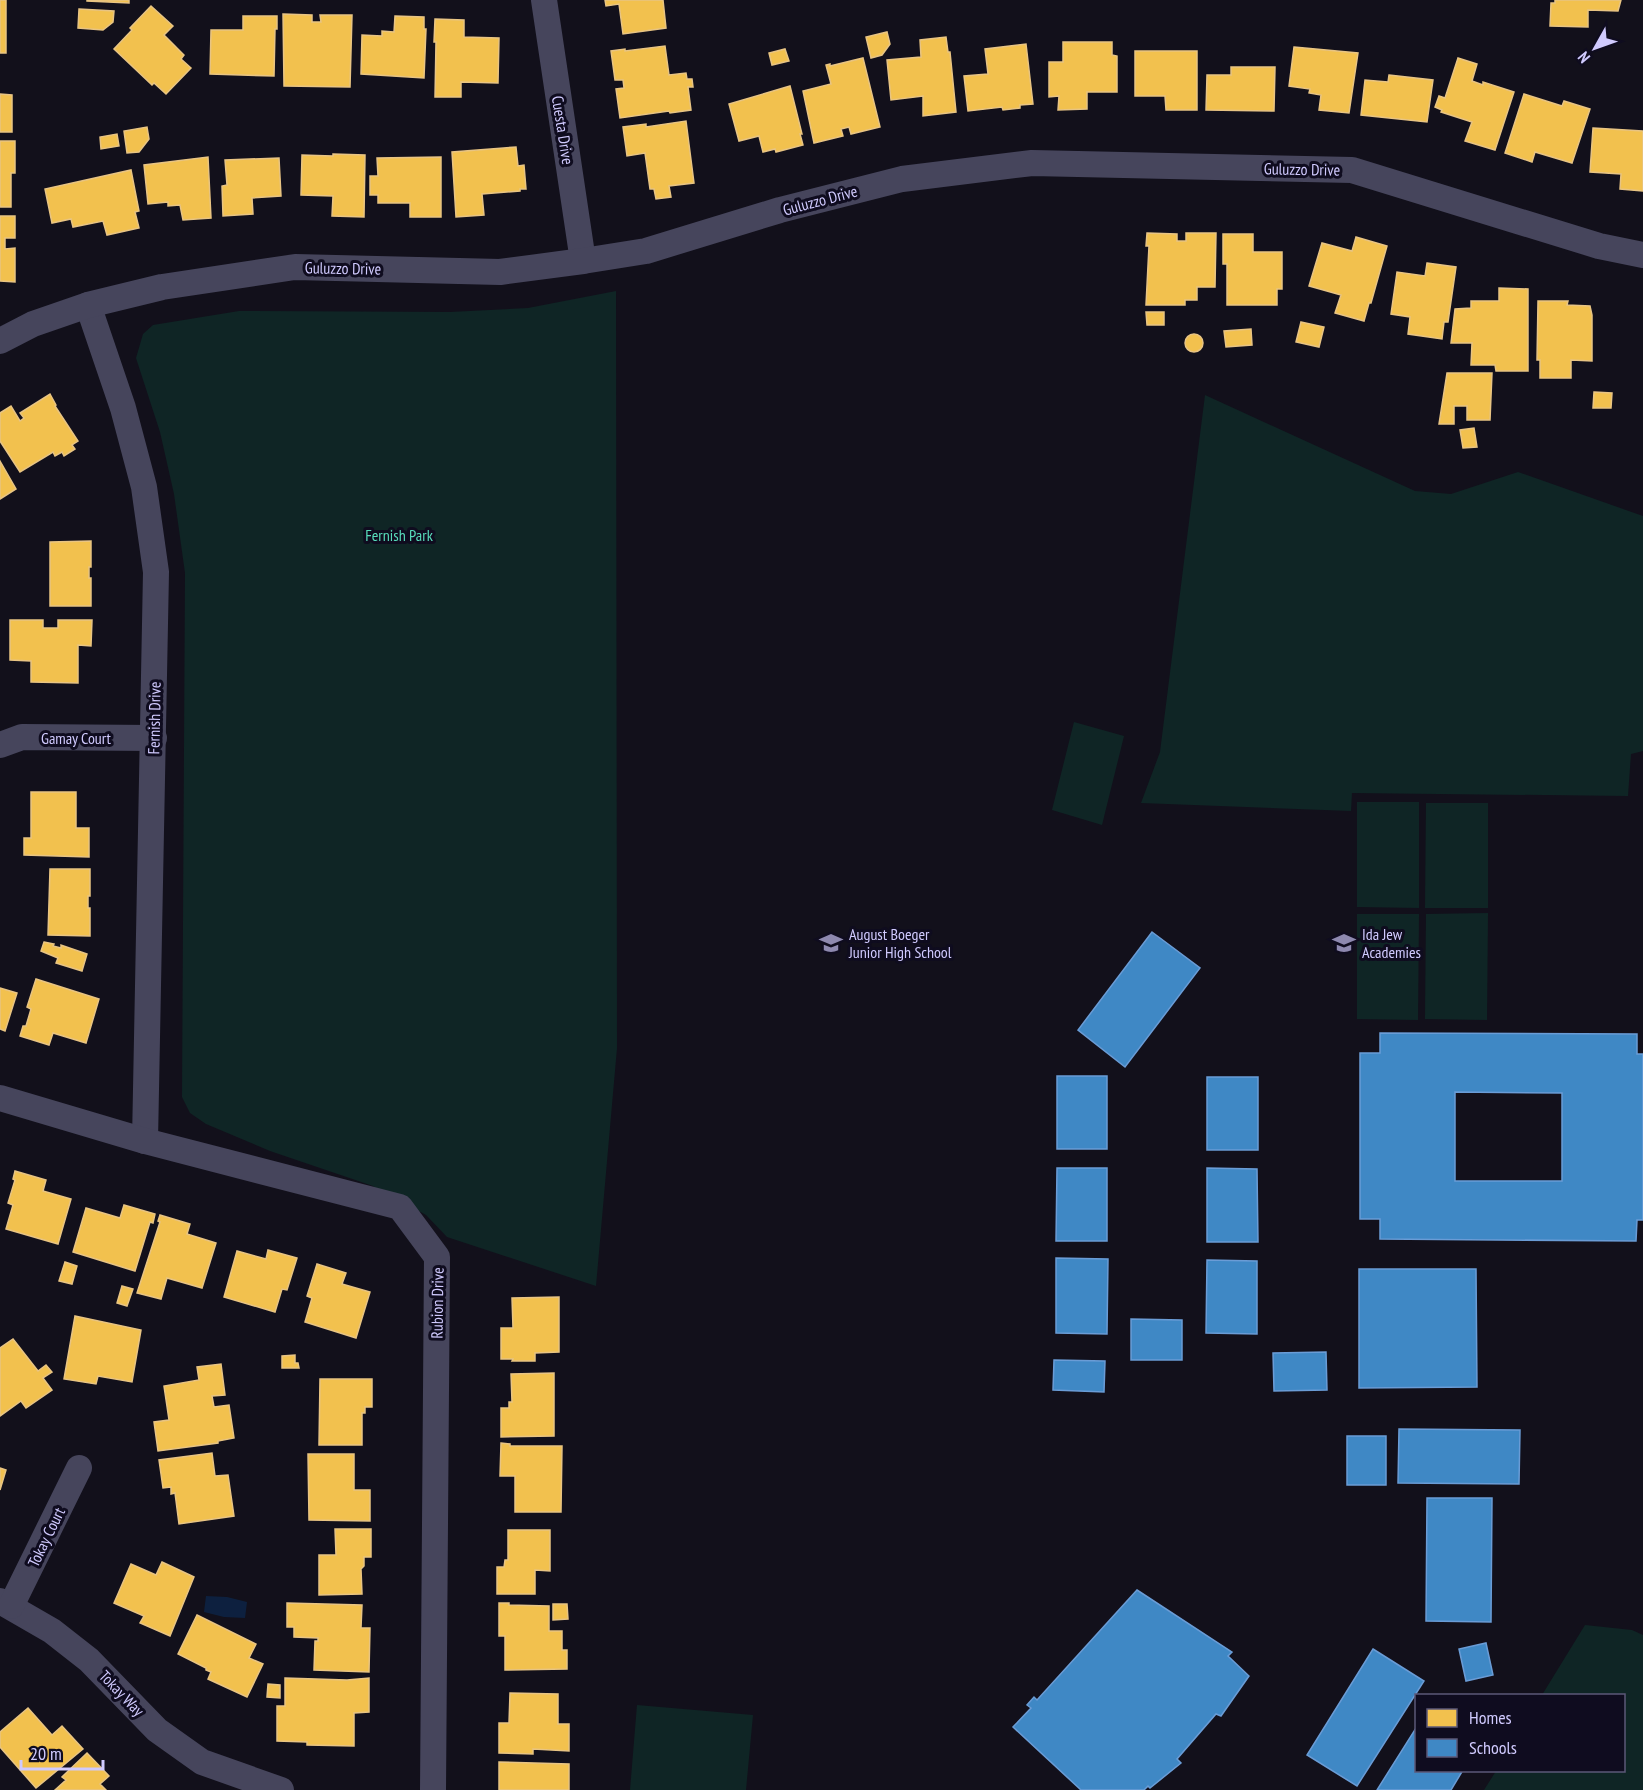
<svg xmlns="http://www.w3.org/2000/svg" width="1643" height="1790" viewBox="0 0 1643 1790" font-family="'PT Sans Narrow',sans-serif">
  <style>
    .green { fill: #0f2525 }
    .water { fill: #0d203f }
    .homes { fill: #f2c14e; stroke: #e8c483; stroke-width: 1.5 }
    .schools { fill: #3f88c5; stroke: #6a9cd6; stroke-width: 1.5; fill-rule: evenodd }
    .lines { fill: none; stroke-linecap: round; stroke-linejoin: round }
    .minor { stroke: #46455c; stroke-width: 26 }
    .labels { text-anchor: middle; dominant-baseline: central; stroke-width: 6; stroke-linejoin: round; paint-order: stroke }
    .street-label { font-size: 16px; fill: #d0cafe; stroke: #0f0c1f }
    .park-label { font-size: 16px; fill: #58ddbb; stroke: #0f0c1f }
    .poi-label { font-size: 16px; fill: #d0cafe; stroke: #0f0c1f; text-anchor: start }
  </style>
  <rect width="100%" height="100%" fill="#12101b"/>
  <g class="green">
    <path d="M616 291 617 1048 596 1286 447 1237 426 1215 403 1202 384 1195 373 1186 270 1151 206 1124 190 1113 182 1097 185 573 174 494 160 432 136 358 143 334 153 325 239 311 450 312 528 308Z"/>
    <path d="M1205 395 1415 491 1451 494 1518 472 1643 516V751L1631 754 1628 796 1352 793 1351 811 1141 803 1160 752Z"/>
    <path d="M1074 722 1124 736 1102 825 1052 810Z"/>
    <path d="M1357 802H1419V908L1357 907Z"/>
    <path d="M1426 803H1488V908H1425Z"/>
    <path d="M1488 913 1487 1020 1425 1019 1426 914Z"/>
    <path d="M1357 914H1419L1418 1020 1357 1019Z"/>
    <path d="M1585 1625 1632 1630 1643 1635V1790H1484L1496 1771 1624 1770V1696L1542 1695Z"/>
    <path d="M637 1705 753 1715 746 1790H630Z"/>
  </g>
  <path class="water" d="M206 1596 227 1597 247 1602 245 1618 224 1617 204 1612Z"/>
  <g class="homes">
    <rect x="0" y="0" width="6" height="53"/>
    <path d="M87 0H129V3L87 1Z"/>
    <path d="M605 0H663L666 28 623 34 619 4 606 6Z"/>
    <path d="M1555 0H1621L1618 11 1588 10V27L1550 26 1551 3H1555Z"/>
    <path d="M151 6 173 26 164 35 184 55 181 59 191 68 166 94 154 83 152 85 114 49 132 30 130 28Z"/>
    <path d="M79 9 114 11 113 22 103 30 78 28Z"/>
    <path d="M283 14 312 15V22H321L320 15H352L350 87 284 86Z"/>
    <path d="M243 16H277V29H275L274 76 210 74 211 30H243Z"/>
    <path d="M395 16 424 17V29H426L424 78 361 74 362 35 382 36V31L394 32Z"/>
    <path d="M435 19 464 20V37L499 38 498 83 461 82V97H435L436 42H434Z"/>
    <path d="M887 32 890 44 882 55 871 58 866 37Z"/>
    <path d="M946 37 948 52H950L956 112 923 116V96L891 100 887 60 921 57 920 40Z"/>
    <path d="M1063 42H1112V55L1117 56V92H1087V109L1058 110 1059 96 1049 97V62H1063Z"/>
    <path d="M1026 44 1033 104 1020 105V108L1003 110 1002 107 968 111 964 76 988 74 985 49Z"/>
    <path d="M665 46 669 75 686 73 687 79H692L693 87H688L691 110 670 113 669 111 620 118 616 89 624 88 623 80H615L611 51 625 49V51Z"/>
    <path d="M1294 47 1358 53 1349 113 1319 110 1321 95 1309 93 1310 89 1289 86Z"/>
    <path d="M785 49 789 61 772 65 769 53Z"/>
    <path d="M1135 51H1197V110H1166L1165 96H1135Z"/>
    <path d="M863 58 880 127 851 134 849 127 841 129 843 136 814 143 803 91 831 84 826 65 830 64V66Z"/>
    <path d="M1458 58 1477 64 1472 81 1483 85V82L1514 92 1495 150 1465 141 1472 122 1441 112 1442 110 1435 107 1439 96 1445 98Z"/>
    <path d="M1231 67H1275L1274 111 1206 110 1207 75H1231Z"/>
    <path d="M1389 75 1433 80 1427 122 1361 115 1365 80 1388 82Z"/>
    <path d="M790 86 802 134H800L803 145 776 152 775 149 763 152 759 136 739 141 729 104Z"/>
    <path d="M0 94 12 95V132H0Z"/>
    <path d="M1524 94 1562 106 1564 101 1590 109 1572 163 1535 152 1532 162 1505 153Z"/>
    <path d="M686 121 694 183 669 186 671 197 656 199 654 189H650L645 153 627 156 623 127 646 124V127Z"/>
    <path d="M147 127 149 139 139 152 127 153 124 131Z"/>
    <path d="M1593 128 1643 131V191L1620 189 1621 174 1590 172Z"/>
    <path d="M117 134 119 146 101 149 100 137Z"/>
    <path d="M0 141H15V173H11V207H0Z"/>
    <path d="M516 147 518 166 524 165 526 189H520V191L482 194 484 215 456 217 452 152Z"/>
    <path d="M333 154 365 155 364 217 332 216 333 196 301 195 302 155 333 156Z"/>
    <path d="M208 157 211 218 183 220 180 205 168 206V202L148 204 144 165Z"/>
    <path d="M441 157V217H410V203H378V195H370V176H378L377 158Z"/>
    <path d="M279 158 281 196 252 198 253 214 223 216 222 186 227 185 225 160Z"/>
    <path d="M131 170 139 211 135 212 139 228 107 235 103 221 73 227 71 219 52 223 45 189Z"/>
    <path d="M0 216H15V238H5V249L15 248V282L0 281Z"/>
    <path d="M1147 233 1177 234V241H1186V233H1216L1215 287H1197V300H1185V305H1146L1149 246H1146Z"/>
    <path d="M1223 234H1253V252H1282V289H1277V305H1227V264H1223Z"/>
    <path d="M1356 237 1387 246 1371 303H1369L1364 321 1335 313 1341 295 1309 286 1322 243 1352 251Z"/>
    <path d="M1427 263 1456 267 1448 322H1444L1442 339 1408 334 1410 317 1391 314 1397 272 1425 276Z"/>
    <path d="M1499 288 1528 289V371H1496L1495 365H1471L1472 343H1451L1455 309 1471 308V301H1499Z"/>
    <path d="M1538 301H1568L1567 305 1590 306 1592 315V361L1571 360V378H1540V360H1537Z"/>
    <path d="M1146 312H1164V325H1147Z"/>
    <path d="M1301 322 1324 327 1319 347 1296 342Z"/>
    <path d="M1251 329 1252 345 1226 347 1224 331Z"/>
    <circle cx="1194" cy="343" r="9"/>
    <path d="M1447 373H1492L1490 420H1467V406H1454V424H1439Z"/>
    <path d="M1594 392 1612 393 1611 408H1593Z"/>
    <path d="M50 394 56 405 55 406 78 441 72 445 75 449 64 456 62 452 55 456 53 452 20 472 0 441V413L11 406 20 421 24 418 20 413Z"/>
    <path d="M1474 428 1477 447 1463 448 1460 430Z"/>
    <path d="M0 461 16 489 0 499Z"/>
    <path d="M91 541V567H89V578H91V606H50V542Z"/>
    <path d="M10 620H43V628H58V620H92L91 646 78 645V683L31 682V661L10 660Z"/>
    <path d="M31 792H76V828H89V857L24 855V838H31Z"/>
    <path d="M50 869H90V896H88V908H90V936L48 935Z"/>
    <path d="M44 942 54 944 53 946 61 948V945L87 954 82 971 56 963 58 958 41 951Z"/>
    <path d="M36 979 99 999 86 1043 53 1033 49 1045 20 1036 23 1026H26L31 1009 27 1007Z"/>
    <path d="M0 988 17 993 5 1031 0 1029Z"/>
    <path d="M15 1171 46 1180 43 1191 71 1199 58 1244 6 1229 13 1205 8 1203 15 1180 13 1179Z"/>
    <path d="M124 1205 155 1214 153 1223 150 1222 135 1271 73 1252 86 1208 120 1218Z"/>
    <path d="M160 1215 190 1224 187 1234 216 1243 202 1288 167 1278 161 1299 137 1293 160 1222 158 1221Z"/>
    <path d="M268 1250 297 1258 287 1290 282 1289 275 1312 224 1297 237 1251 266 1259Z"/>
    <path d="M65 1262 77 1266 72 1284 59 1281Z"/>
    <path d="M317 1264 346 1273 342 1284 370 1292 356 1338 305 1322 312 1298 307 1296Z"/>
    <path d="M122 1286 133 1289 127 1306 117 1303Z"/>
    <path d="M559 1297V1352L535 1353V1361H512L513 1359H501V1328H513L512 1298Z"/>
    <path d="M75 1316 141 1330 132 1382 98 1376 96 1384 64 1379Z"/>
    <path d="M13 1339 38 1371 46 1365 52 1372 43 1378 52 1390 26 1408 21 1401 0 1416V1348Z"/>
    <path d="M295 1355V1363H298L299 1368H282V1356Z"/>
    <path d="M221 1364 225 1395 212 1396 214 1407 229 1405 234 1438 218 1441V1443L158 1451 154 1422 169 1420 164 1386 199 1380 197 1367Z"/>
    <path d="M554 1373V1436L501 1437V1408H509V1402H512L511 1374Z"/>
    <path d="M320 1379H372V1407H365V1413H362V1445H319Z"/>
    <path d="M501 1443 510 1444V1446H562L561 1512H515V1476H500Z"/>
    <path d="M212 1453 215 1476 228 1475 234 1516 179 1524 175 1493 171 1494V1487L163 1488 159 1460Z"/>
    <path d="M308 1454H354V1490H370V1521L309 1520Z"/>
    <path d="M0 1468 6 1470 0 1490Z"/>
    <path d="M335 1529H371V1557H364V1566L361 1569 362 1594 319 1595V1555H336Z"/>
    <path d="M508 1530H550V1571L535 1570V1594H497V1567H504L505 1560H508Z"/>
    <path d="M162 1562 194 1577 170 1636 140 1623 144 1616 114 1603 131 1564 156 1575Z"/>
    <path d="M287 1603 362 1605 361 1628H370L369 1672 314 1670 315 1641H318V1638L294 1637V1627H287Z"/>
    <path d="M499 1603H509V1605L549 1606V1631H562V1650H567V1669L505 1670V1636H499Z"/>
    <path d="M553 1604H567L568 1619 553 1620Z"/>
    <path d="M197 1615 256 1644 249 1658 263 1664 247 1697 208 1679 211 1672 206 1670V1668L178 1654Z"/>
    <path d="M285 1678 347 1680 369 1678V1712L354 1713V1746L307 1745V1742L277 1741V1706H285Z"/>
    <path d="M268 1684 280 1685V1698L267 1697Z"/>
    <path d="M510 1693 558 1694V1724H569V1751L533 1749V1754L499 1753V1723H509Z"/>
    <path d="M28 1708 52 1735 62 1726 83 1749 36 1788 0 1747V1732Z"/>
    <path d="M87 1753 109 1776 100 1784 106 1790H55L66 1780 62 1777Z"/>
    <path d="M499 1762 569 1764V1790H499Z"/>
  </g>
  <g class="schools">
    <path d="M1152 932 1200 968 1125 1067 1078 1030Z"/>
    <path d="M1380 1033 1637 1034V1054H1643V1220H1637L1636 1241 1380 1239V1219H1360V1053H1380ZM1455 1092 1562 1093V1181H1455Z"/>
    <rect x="1057" y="1076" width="50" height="73"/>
    <rect x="1207" y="1077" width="51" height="73"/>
    <path d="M1057 1168H1107V1241H1056Z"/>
    <path d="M1207 1168 1257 1169 1258 1242H1207Z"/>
    <path d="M1056 1258 1108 1259 1107 1334 1056 1333Z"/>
    <path d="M1207 1260 1257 1261V1334L1206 1333Z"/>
    <path d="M1359 1269H1476L1477 1387 1359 1388Z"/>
    <path d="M1131 1319 1182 1320V1360H1131Z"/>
    <path d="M1326 1352 1327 1390 1274 1391 1273 1353Z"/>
    <path d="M1054 1360 1105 1361 1104 1392 1053 1390Z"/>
    <path d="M1399 1429 1520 1430 1519 1484 1398 1483Z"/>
    <rect x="1347" y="1436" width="39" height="49"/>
    <path d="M1427 1498H1492L1491 1622 1426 1621Z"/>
    <path d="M1137 1590 1232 1652 1228 1656 1249 1676 1221 1716 1216 1714 1177 1759 1181 1763 1150 1788 1148 1786 1144 1790H1081L1013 1727 1031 1708 1027 1705 1034 1697 1037 1700Z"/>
    <path d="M1486 1643 1493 1675 1466 1681 1459 1649Z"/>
    <path d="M1373 1649 1424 1681 1357 1786 1307 1755Z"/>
    <path d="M1416 1728V1770H1463L1451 1790H1377Z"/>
  </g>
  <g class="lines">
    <g class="minor">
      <path d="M544 0 583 261"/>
      <path d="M88 305 123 408 144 487 156 572 145 1141"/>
      <path d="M0 341 33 324 88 305 162 287 295 267 500 272 583 261 646 251 780 210 902 179 1032 163 1352 170 1599 246 1643 255"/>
      <path d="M0 745 22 737 154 738"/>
      <path d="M0 1098 145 1141 400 1207 437 1257 433 1790"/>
      <path d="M0 1601 52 1631 89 1660 157 1730 202 1762 281 1790"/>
      <path d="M11 1606 79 1468"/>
    </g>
  </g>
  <defs>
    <g id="school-bare" transform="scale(1.8)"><path d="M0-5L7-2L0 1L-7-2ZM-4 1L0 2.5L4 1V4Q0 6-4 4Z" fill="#8e89af" stroke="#0f0c1f" stroke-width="2.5" paint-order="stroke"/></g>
  </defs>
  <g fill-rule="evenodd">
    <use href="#school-bare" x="831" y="943"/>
    <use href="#school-bare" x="1344" y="943"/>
  </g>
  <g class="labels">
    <g class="street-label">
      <text transform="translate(563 130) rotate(81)">Cuesta Drive</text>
      <text transform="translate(1302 169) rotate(1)">Guluzzo Drive</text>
      <text transform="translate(820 200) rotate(-15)">Guluzzo Drive</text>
      <text transform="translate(343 268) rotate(1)">Guluzzo Drive</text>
      <text transform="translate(154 718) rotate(-89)">Fernish Drive</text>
      <text x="76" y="738">Gamay Court</text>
      <text transform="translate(437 1303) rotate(-89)">Rubion Drive</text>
      <text transform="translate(46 1537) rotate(-64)">Tokay Court</text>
      <text transform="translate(122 1693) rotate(46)">Tokay Way</text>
    </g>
    <g class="park-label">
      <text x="399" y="535">Fernish Park</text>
    </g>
    <g class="poi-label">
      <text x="849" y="934">August Boeger<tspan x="849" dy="18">Junior High School</tspan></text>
      <text x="1362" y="934">Ida Jew<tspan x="1362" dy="18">Academies</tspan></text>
    </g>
  </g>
  <rect x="1415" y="1694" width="210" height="78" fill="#0f0c1f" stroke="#5c5878" stroke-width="1.5"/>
  <rect x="1427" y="1709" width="30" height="18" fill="#f2c14e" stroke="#5c5878" stroke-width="1.5"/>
  <text x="1469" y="1724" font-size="18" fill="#d0cafe">Homes</text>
  <rect x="1427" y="1739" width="30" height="18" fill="#3f88c5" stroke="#5c5878" stroke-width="1.5"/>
  <text x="1469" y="1754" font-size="18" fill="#d0cafe">Schools</text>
  <g transform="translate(1595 48) rotate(230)" stroke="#0f0c1f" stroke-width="4.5" paint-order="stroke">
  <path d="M0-4.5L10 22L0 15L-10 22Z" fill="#d0cafe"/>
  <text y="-9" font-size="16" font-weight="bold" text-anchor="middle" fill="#d0cafe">N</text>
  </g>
  <path d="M21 1760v9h82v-9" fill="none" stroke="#d0cafe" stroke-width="3"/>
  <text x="30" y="1760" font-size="18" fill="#d0cafe" stroke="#0f0c1f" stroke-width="4.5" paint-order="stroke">20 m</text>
</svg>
